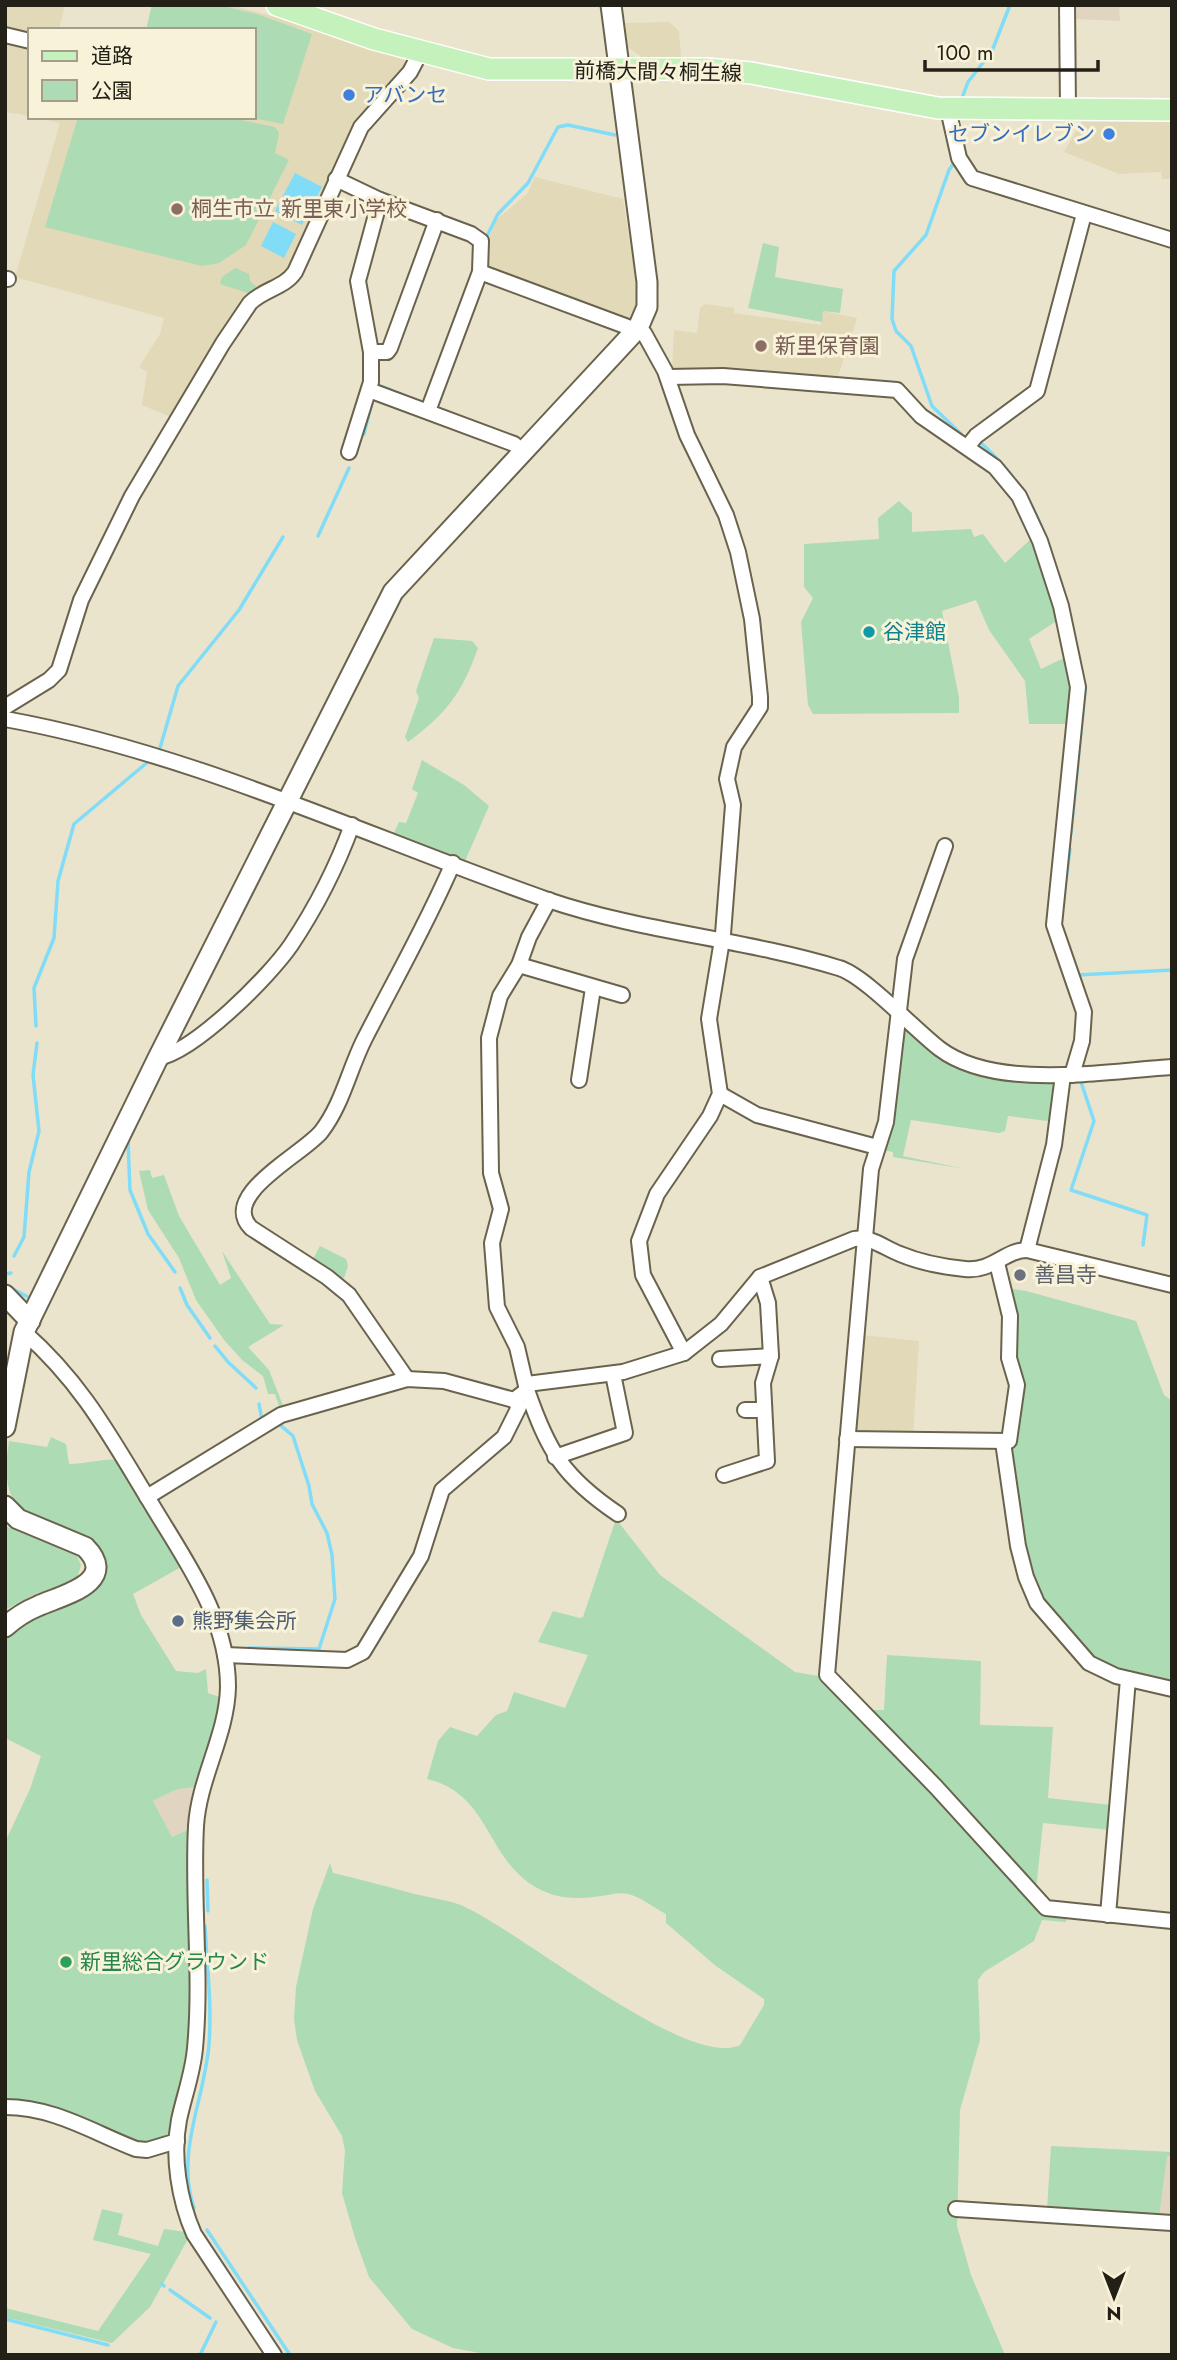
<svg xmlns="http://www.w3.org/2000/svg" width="1177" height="2360" viewBox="0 0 1177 2360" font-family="Jost,'Noto Sans JP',sans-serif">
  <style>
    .built { fill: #e2d9b9 }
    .industrial { fill: #e1d5c2 }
    .green { fill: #acdbb4 }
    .water { fill: #81dcf7 }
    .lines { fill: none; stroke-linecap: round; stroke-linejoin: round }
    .stream { stroke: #81dcf7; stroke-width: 3.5 }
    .street-casing { stroke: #69634e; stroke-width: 18 }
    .secondary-casing { stroke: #69634e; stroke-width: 23 }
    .primary-casing { stroke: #fff; stroke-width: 24 }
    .street { stroke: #fff; stroke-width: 14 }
    .secondary { stroke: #fff; stroke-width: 19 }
    .primary { stroke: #c5f1bd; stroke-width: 21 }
    .shop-dot { fill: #3f7fe0; stroke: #f8f2d9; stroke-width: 2.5 }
    .education-dot { fill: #8d6e63; stroke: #f8f2d9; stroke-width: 2.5 }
    .culture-dot { fill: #0f9aa8; stroke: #f8f2d9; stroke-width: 2.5 }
    .worship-dot { fill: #6b7280; stroke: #f8f2d9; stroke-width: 2.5 }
    .service-dot { fill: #5c6f8a; stroke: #f8f2d9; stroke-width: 2.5 }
    .leisure-dot { fill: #2e9e5b; stroke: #f8f2d9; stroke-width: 2.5 }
    .labels { text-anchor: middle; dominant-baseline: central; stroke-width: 6; stroke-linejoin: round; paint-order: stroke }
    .street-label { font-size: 21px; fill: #232017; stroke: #f8f2d9 }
    .shop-label { font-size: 21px; fill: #366cbe; stroke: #f8f2d9; text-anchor: start }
    .education-label { font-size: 21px; fill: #785e54; stroke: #f8f2d9; text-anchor: start }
    .culture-label { font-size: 21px; fill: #0d838f; stroke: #f8f2d9; text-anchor: start }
    .worship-label { font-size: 21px; fill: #5b616d; stroke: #f8f2d9; text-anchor: start }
    .service-label { font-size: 21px; fill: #4e5e75; stroke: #f8f2d9; text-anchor: start }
    .leisure-label { font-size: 21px; fill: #27864d; stroke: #f8f2d9; text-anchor: start }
  </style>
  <rect width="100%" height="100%" fill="#ebe4cc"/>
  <g class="built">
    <path d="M5 5H65L59 30H30V116L5 112Z"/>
    <path d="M152 5H231L301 24 407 61V68L389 85 285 274 251 294 173 418 142 405 147 372 139 367 160 334 164 318 15 277 60 123 34 117H254V30H146Z"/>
    <path d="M669 22 679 31 681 57 643 58 628 47 624 23Z"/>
    <path d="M1083 119H1172V179H1162L1161 172 1119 174 1064 152Z"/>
    <path d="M535 177 623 199 637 287V308L630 322 486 269 488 242 496 220 527 194Z"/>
    <path d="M705 304 734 308V313L821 325 823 311 857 318 837 380 672 369 674 330 697 333 700 308Z"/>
    <path d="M861 1335 919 1341 913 1436 853 1435Z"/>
  </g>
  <g class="industrial">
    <path d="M1075 5H1119L1120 21 1075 19Z"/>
    <path d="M200 1786 192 1828 172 1837 153 1801 175 1790Z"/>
    <path d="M1167 2155 1172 2156V2218H1159Z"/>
  </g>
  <g class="green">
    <path d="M152 5H219L260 15 312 34 283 124 248 117H254V30H146Z"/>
    <path d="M78 117H226L275 127 279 133 275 153 289 160 246 245 219 263 202 266 45 227Z"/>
    <path d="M763 243 779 247 775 277 843 289 840 313 823 311 822 322 748 308Z"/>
    <path d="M235 268 249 274 250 281 258 288 251 294 220 284 222 277Z"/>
    <path d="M899 501 912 513V532L971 529 974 537 983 534 1005 563 1033 537 1049 581 1058 620 1029 639 1041 669 1066 657 1070 682 1069 724H1029L1025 681 989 630 976 600 942 611 959 698V713L813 714 808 705 801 622 813 598 804 587V544L879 539 878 518Z"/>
    <path d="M434 638 472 641 478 648C462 693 447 713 408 742L405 737 419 698 416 691Z"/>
    <path d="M422 760 464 785 489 806 465 861 393 835 399 822 406 823 418 793 412 789Z"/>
    <path d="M903 1026 947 1059 1055 1081 1053 1118 1047 1121 1008 1116 1005 1131 999 1133 911 1120 903 1156 965 1169 893 1157V1152L882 1150Z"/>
    <path d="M150 1170 152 1178 164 1175 179 1216 220 1285 231 1278 222 1251 270 1324 284 1325 248 1347 269 1370 284 1408 280 1409 275 1394H268L263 1376 242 1360 224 1340 196 1300 179 1258 148 1210 139 1171Z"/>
    <path d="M320 1246 346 1259 348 1266 344 1278 334 1277 312 1261Z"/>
    <path d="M1006 1288 1026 1291 1136 1321 1164 1395 1172 1401V1683L1119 1672 1084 1653 1074 1633 1045 1602 1030 1575 1020 1534 1012 1451 1019 1415Z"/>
    <path d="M51 1437 66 1444 69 1464C87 1464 103 1458 120 1460L183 1566 133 1594 141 1615 176 1671 198 1673 206 1669 208 1693 223 1698 200 1786 175 1790 153 1801 172 1837 190 1829 189 2044 170 2132 155 2142 141 2145 46 2106 5 2103V1842L30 1789 41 1756 5 1738V1639L20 1624 102 1569 19 1510C4 1487 5 1468 9 1441L47 1447Z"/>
    <path d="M616 1519 660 1575 795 1672 824 1677 1042 1909 1067 1915 1066 1922 1042 1920 1034 1941 984 1972 978 1980 980 2040 960 2110 957 2226 971 2275 1005 2355H491L453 2348 412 2329 369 2277 355 2238 342 2193 345 2151 342 2136 315 2091 297 2040 294 2019 296 1987 313 1909 330 1863 333 1873C359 1879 385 1886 411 1893 426 1897 443 1899 458 1904 515 1926 687 2071 740 2045L764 2005V1999L716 1966 666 1923V1914C654 1908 641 1897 628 1894 620 1892 610 1895 601 1896 575 1900 552 1899 529 1883 486 1852 487 1793 427 1779L438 1741 450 1727 477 1736 496 1715 507 1711 514 1692 565 1708 588 1655 538 1642 553 1611 580 1618 583 1617Z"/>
    <path d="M5 1526 77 1556 81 1565 77 1579 33 1595 5 1610Z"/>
    <path d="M887 1655 981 1661 980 1725 1053 1727 1048 1798 1111 1805 1110 1830 1043 1823 1036 1890 868 1710H884Z"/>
    <path d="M1051 2146 1172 2152V2156H1167L1159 2218 1047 2210Z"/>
    <path d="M102 2209 123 2214 118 2235 158 2246 164 2229 186 2232 189 2237 150 2307 112 2343 5 2317V2308L98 2331 151 2254 93 2240Z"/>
  </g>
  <g class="water">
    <path d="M295 173 322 187 302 225 275 211Z"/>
    <path d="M273 222 296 234 284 258 261 246Z"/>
  </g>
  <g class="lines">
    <g class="stream">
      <path d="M962 98 968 82 992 51 1010 5"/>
      <path d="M954 163 949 170 926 235 894 271 892 319 896 331 911 346 932 406 961 434"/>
      <path d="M486 238 498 214 528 183 558 127 568 125 615 135"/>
      <path d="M381 386 408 397"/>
      <path d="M364 434 372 402"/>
      <path d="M981 443C1011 470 1031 498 1045 536"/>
      <path d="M318 536 349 468"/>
      <path d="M1049 547 1064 593"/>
      <path d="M160 748 178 686 239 610 283 537"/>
      <path d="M1071 833 1085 691 1077 648"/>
      <path d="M1061 920 1070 849"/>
      <path d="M1077 975 1172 970"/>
      <path d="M36 1026 34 988 54 938 58 881 74 824 149 761"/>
      <path d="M1081 1082 1094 1121 1071 1190 1147 1215 1143 1245"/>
      <path d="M128 1141 130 1190 148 1234 175 1272"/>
      <path d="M14 1256 24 1237 29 1172 39 1131 33 1075 37 1043"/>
      <path d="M5 1274 11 1273"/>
      <path d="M5 1285 28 1297"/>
      <path d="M180 1288 187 1305 210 1338"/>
      <path d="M215 1346 228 1362 256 1388"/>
      <path d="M259 1404 262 1420"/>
      <path d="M249 1648 319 1649 335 1599 332 1555 327 1533 312 1504 309 1486 293 1436 279 1424"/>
      <path d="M207 1880 208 1911"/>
      <path d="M194 2208C175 2153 205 2098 209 2044 212 2005 207 1965 205 1926"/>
      <path d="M207 2230 290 2355"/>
      <path d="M162 2284 164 2286"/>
      <path d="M170 2290 210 2318"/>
      <path d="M5 2319 108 2345"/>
      <path d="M200 2355 216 2322"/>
    </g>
    <g class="street-casing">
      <g id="street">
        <path d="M1067 5 1068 110"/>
        <path d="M5 35 30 41"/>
        <path d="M948 109 959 158 972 178 1172 240"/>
        <path d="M336 179 380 200 471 234 481 241 480 272 428 411"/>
        <path d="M480 272 644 333 665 371 687 435 726 515 738 552 752 619 760 697V707L734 747 727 779 733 805 723 934 709 1019 720 1094 710 1116 657 1194 639 1241 643 1275 684 1353"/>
        <path d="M5 279H8"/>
        <path d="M371 352H387L390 348 437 220"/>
        <path d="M668 377 723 376 897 390 921 416 995 467 1019 496 1040 541 1061 606 1078 687 1054 925 1084 1012 1082 1041 1072 1075"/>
        <path d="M369 390 514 444 523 452"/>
        <path d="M968 446 976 436 1037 391 1084 214"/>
        <path d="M349 452 371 382V352L358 281 380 200"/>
        <path d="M5 707 49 680 59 670 81 600 132 496 223 343 250 303C264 289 284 288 295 272L361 127 410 72 420 53"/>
        <path d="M5 719C194 753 368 837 548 900 642 932 744 939 839 968 864 975 915 1030 940 1049 996 1091 1106 1071 1172 1067"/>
        <path d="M945 846 905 959 886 1122 871 1169 827 1675 936 1787 1046 1908 1172 1921"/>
        <path d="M519 965 622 995"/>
        <path d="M158 1058C195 1051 269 977 291 945 315 909 337 866 352 825"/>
        <path d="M579 1080 593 988"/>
        <path d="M720 1094 757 1115 877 1147"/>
        <path d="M1027 1250 1172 1285"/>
        <path d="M24 1332C83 1384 111 1438 152 1505 186 1562 228 1618 228 1687 227 1735 199 1778 196 1826 192 1900 202 1975 195 2048 193 2073 184 2096 179 2120 172 2156 179 2200 194 2234L274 2355"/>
        <path d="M720 1359 771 1356"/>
        <path d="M407 1379 349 1295 327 1277 251 1228C219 1195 302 1155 321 1132 342 1105 349 1070 364 1040 394 981 427 924 453 863"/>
        <path d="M527 1384 623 1372 684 1353 721 1324 760 1277 854 1239C871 1236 884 1248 900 1254 919 1262 945 1267 965 1269 992 1272 1005 1250 1027 1250L1054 1145 1063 1075"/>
        <path d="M527 1390C548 1451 563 1477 618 1514"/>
        <path d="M745 1410H764"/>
        <path d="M847 1439 1009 1441 1017 1385 1009 1358 1010 1316 997 1263"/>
        <path d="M1003 1442 1018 1546 1026 1577 1037 1603 1089 1663 1116 1676 1172 1689"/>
        <path d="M555 1457 625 1433 613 1374"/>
        <path d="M724 1475 767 1461 763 1383 771 1356 768 1303 760 1277"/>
        <path d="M147 1497 281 1415 407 1379 444 1381 514 1400 527 1390 517 1347 497 1307 492 1243 501 1209 491 1173 489 1038 500 996 519 965 529 937 549 900"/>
        <path d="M225 1655 347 1660 363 1652 421 1556 442 1490 504 1437 519 1407 514 1400"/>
        <path d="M1108 1915 1128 1679"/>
        <path d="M5 2107C54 2107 92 2132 136 2149L147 2150 177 2141"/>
        <path d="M956 2209 1172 2223"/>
      </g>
    </g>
    <g class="secondary-casing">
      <g id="secondary">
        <path d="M5 1295 30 1321"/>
        <path d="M5 1427 24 1332 158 1058 393 592 638 328 647 307V282L611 5"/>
        <path d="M5 1506 18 1519 85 1547C121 1583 59 1596 38 1606 26 1611 15 1618 5 1627"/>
      </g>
    </g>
    <g class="primary-casing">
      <path id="primary" d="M277 5 374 39 489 69H707L751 73 938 108 1172 110"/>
    </g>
    <use href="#street" class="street"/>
    <use href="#secondary" class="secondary"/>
    <use href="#primary" class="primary"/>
  </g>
  <g class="shop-dot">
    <circle cx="349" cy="95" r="7"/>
    <circle cx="1109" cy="134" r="7"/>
  </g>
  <g class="education-dot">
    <circle cx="177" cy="209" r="7"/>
    <circle cx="761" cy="346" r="7"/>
  </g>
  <circle class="culture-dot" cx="869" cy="632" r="7"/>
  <circle class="worship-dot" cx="1020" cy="1275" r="7"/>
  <circle class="service-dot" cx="178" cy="1621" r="7"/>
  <circle class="leisure-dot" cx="66" cy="1962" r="7"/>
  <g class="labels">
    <g class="street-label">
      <text transform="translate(658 72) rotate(1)">前橋大間々桐生線</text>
    </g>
    <g class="shop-label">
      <text x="363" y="95">アバンセ</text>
      <text x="1095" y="134" text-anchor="end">セブンイレブン</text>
    </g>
    <g class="education-label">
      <text x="191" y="209">桐生市立 新里東小学校</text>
      <text x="775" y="346">新里保育園</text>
    </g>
    <g class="culture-label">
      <text x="883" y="632">谷津館</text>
    </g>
    <g class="worship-label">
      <text x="1034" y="1275">善昌寺</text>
    </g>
    <g class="service-label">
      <text x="192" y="1621">熊野集会所</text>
    </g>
    <g class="leisure-label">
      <text x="80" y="1962">新里総合グラウンド</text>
    </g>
  </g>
  <rect width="1177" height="2360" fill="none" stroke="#232017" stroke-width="14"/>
  <rect x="28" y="28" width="228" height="91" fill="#f8f2d9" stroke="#a39e8b" stroke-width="2"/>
  <rect x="42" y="51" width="35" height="10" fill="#c5f1bd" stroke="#a39e8b" stroke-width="2"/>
  <text x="91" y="63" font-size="21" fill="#232017">道路</text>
  <rect x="42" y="80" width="35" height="21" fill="#acdbb4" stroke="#a39e8b" stroke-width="2"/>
  <text x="91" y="98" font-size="21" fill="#232017">公園</text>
  <g transform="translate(1114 2297) rotate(180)" stroke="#f8f2d9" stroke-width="5" paint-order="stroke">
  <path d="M0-5L12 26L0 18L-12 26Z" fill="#232017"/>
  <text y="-10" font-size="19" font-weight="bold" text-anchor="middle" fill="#232017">N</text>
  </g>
  <path d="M925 60v10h173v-10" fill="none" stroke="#232017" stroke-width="3.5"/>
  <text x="936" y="60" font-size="21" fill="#232017" stroke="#f8f2d9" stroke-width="5" paint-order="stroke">100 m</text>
</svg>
